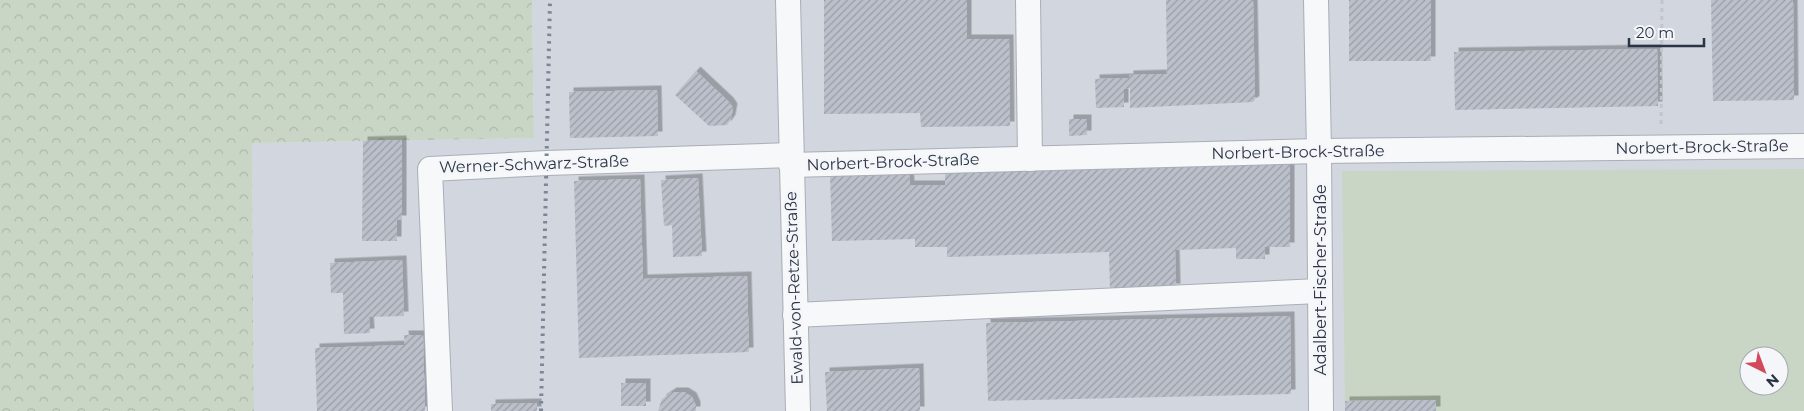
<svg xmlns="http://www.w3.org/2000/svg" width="1804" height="411" viewBox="0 0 1804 411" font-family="Montserrat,sans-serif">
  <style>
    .built { fill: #d2d6de; fill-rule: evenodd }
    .green { fill: #c9d6c5; fill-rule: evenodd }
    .forest { fill: url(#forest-crowns) }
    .building { fill: url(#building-hatch); filter: url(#shadow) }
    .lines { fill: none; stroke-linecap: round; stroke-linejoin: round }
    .minor-casing { stroke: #a9aeb7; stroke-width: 26 }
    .path { stroke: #c2c5cb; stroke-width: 3; stroke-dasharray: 4 4; stroke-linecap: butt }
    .minor { stroke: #f7f8fa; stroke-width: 24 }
    .rail { stroke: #7d8696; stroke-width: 4; stroke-dasharray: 2.5 5; stroke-linecap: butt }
    .labels { text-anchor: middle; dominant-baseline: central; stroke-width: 5; stroke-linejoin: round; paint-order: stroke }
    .street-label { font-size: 16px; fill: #2b3445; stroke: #f4f6f9 }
  </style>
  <defs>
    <pattern id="forest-crowns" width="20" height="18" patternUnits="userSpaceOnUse" patternTransform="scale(1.25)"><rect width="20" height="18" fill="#c9d6c5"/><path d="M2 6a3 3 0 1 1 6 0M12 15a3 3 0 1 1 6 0" fill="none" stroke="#adb8ab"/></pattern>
    <pattern id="building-hatch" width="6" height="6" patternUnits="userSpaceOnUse" patternTransform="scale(1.25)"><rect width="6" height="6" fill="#bbc0ca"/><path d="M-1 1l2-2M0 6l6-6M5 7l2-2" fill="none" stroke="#989da6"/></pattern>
    <filter id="shadow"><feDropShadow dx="4.5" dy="-4.5" stdDeviation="0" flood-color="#0004"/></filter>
  </defs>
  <rect width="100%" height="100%" fill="#e4e7ec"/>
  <path class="built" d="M532 0H1804V411H254L252 143 534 138ZM1749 356H1779V386H1749Z"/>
  <path class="green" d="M1804 169V411H1436V400L1345 401 1342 171ZM1749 356H1779V386H1749Z"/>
  <path class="forest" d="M0 0H532L534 138 252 143 254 411H0Z"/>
  <g class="building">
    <path d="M824 0H967V39H1009L1010 126 921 127 920 113 824 114Z"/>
    <path d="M1166 0H1253L1255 100 1253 102 1130 108V88L1124 89V107L1096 108 1095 79 1129 78V75L1167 74Z"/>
    <rect x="1349" y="0" width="82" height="61"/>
    <path d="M1711 0H1793L1794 100 1713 101Z"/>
    <path d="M1657 49 1658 106 1455 110 1454 52Z"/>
    <path d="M696 71 729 102 733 108 731 119 727 125 709 126 675 95Z"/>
    <path d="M657 90 658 136 570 138 569 92Z"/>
    <path d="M1069 119H1087V135L1069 136Z"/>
    <path d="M402 140V220H397V241H362L363 141Z"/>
    <path d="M1290 162V247H1265V259H1236V248L1175 250 1176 288 1110 289 1109 252 947 257V247H915V239L832 241 830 174 909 172 910 185H945V172Z"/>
    <path d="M698 178 702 256 673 257 672 225 664 226 661 180Z"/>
    <path d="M640 179 643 279 747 276 749 352 579 358 574 181Z"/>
    <path d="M402 260 404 316 369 317 370 333 344 334 343 293H331L330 263Z"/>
    <path d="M1290 316 1291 394 988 401 986 323Z"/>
    <path d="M404 335H423L425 411H317L315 348 405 345Z"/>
    <path d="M919 368 920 411H827L825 372Z"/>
    <rect x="621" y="383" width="25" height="23"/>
    <path d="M672 392H684L692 397 696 406V411H658L662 399Z"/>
    <path d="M1436 400V411H1345V401Z"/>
    <path d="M537 403V411H491V404Z"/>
  </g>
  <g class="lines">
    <g class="minor-casing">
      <g id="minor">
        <path d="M788 0 798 411"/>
        <path d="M1028 0 1030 159"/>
        <path d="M1316 0 1319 151 1321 411"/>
        <path d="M791 165 1319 151 1804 146"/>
        <path d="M795 315 1319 291"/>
        <path d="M440 411 430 169 547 163 791 155"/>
      </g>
    </g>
    <path class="path" d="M1661 124 1662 0"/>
    <use href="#minor" class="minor"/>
    <path class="rail" d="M541 411 550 0"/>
  </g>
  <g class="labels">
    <g class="street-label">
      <text transform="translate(1702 147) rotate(-1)">Norbert-Brock-Straße</text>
      <text transform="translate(1298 152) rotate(-1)">Norbert-Brock-Straße</text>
      <text transform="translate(893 162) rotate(-2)">Norbert-Brock-Straße</text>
      <text transform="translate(534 164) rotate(-2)">Werner-Schwarz-Straße</text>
      <text transform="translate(1320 280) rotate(-90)">Adalbert-Fischer-Straße</text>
      <text transform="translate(794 288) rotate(-92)">Ewald-von-Retze-Straße</text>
    </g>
  </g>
  <g transform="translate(1764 371) rotate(138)"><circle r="24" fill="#f4f6f9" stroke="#a4a8b1"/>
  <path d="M0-4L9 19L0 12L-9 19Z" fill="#d1495b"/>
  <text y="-8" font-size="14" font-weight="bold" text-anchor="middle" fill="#2b3445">N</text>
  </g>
  <path d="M1629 38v8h75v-8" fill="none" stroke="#2b3445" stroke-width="2.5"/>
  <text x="1636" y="38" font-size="15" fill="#2b3445" stroke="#f4f6f9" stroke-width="4" paint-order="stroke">20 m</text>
</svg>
